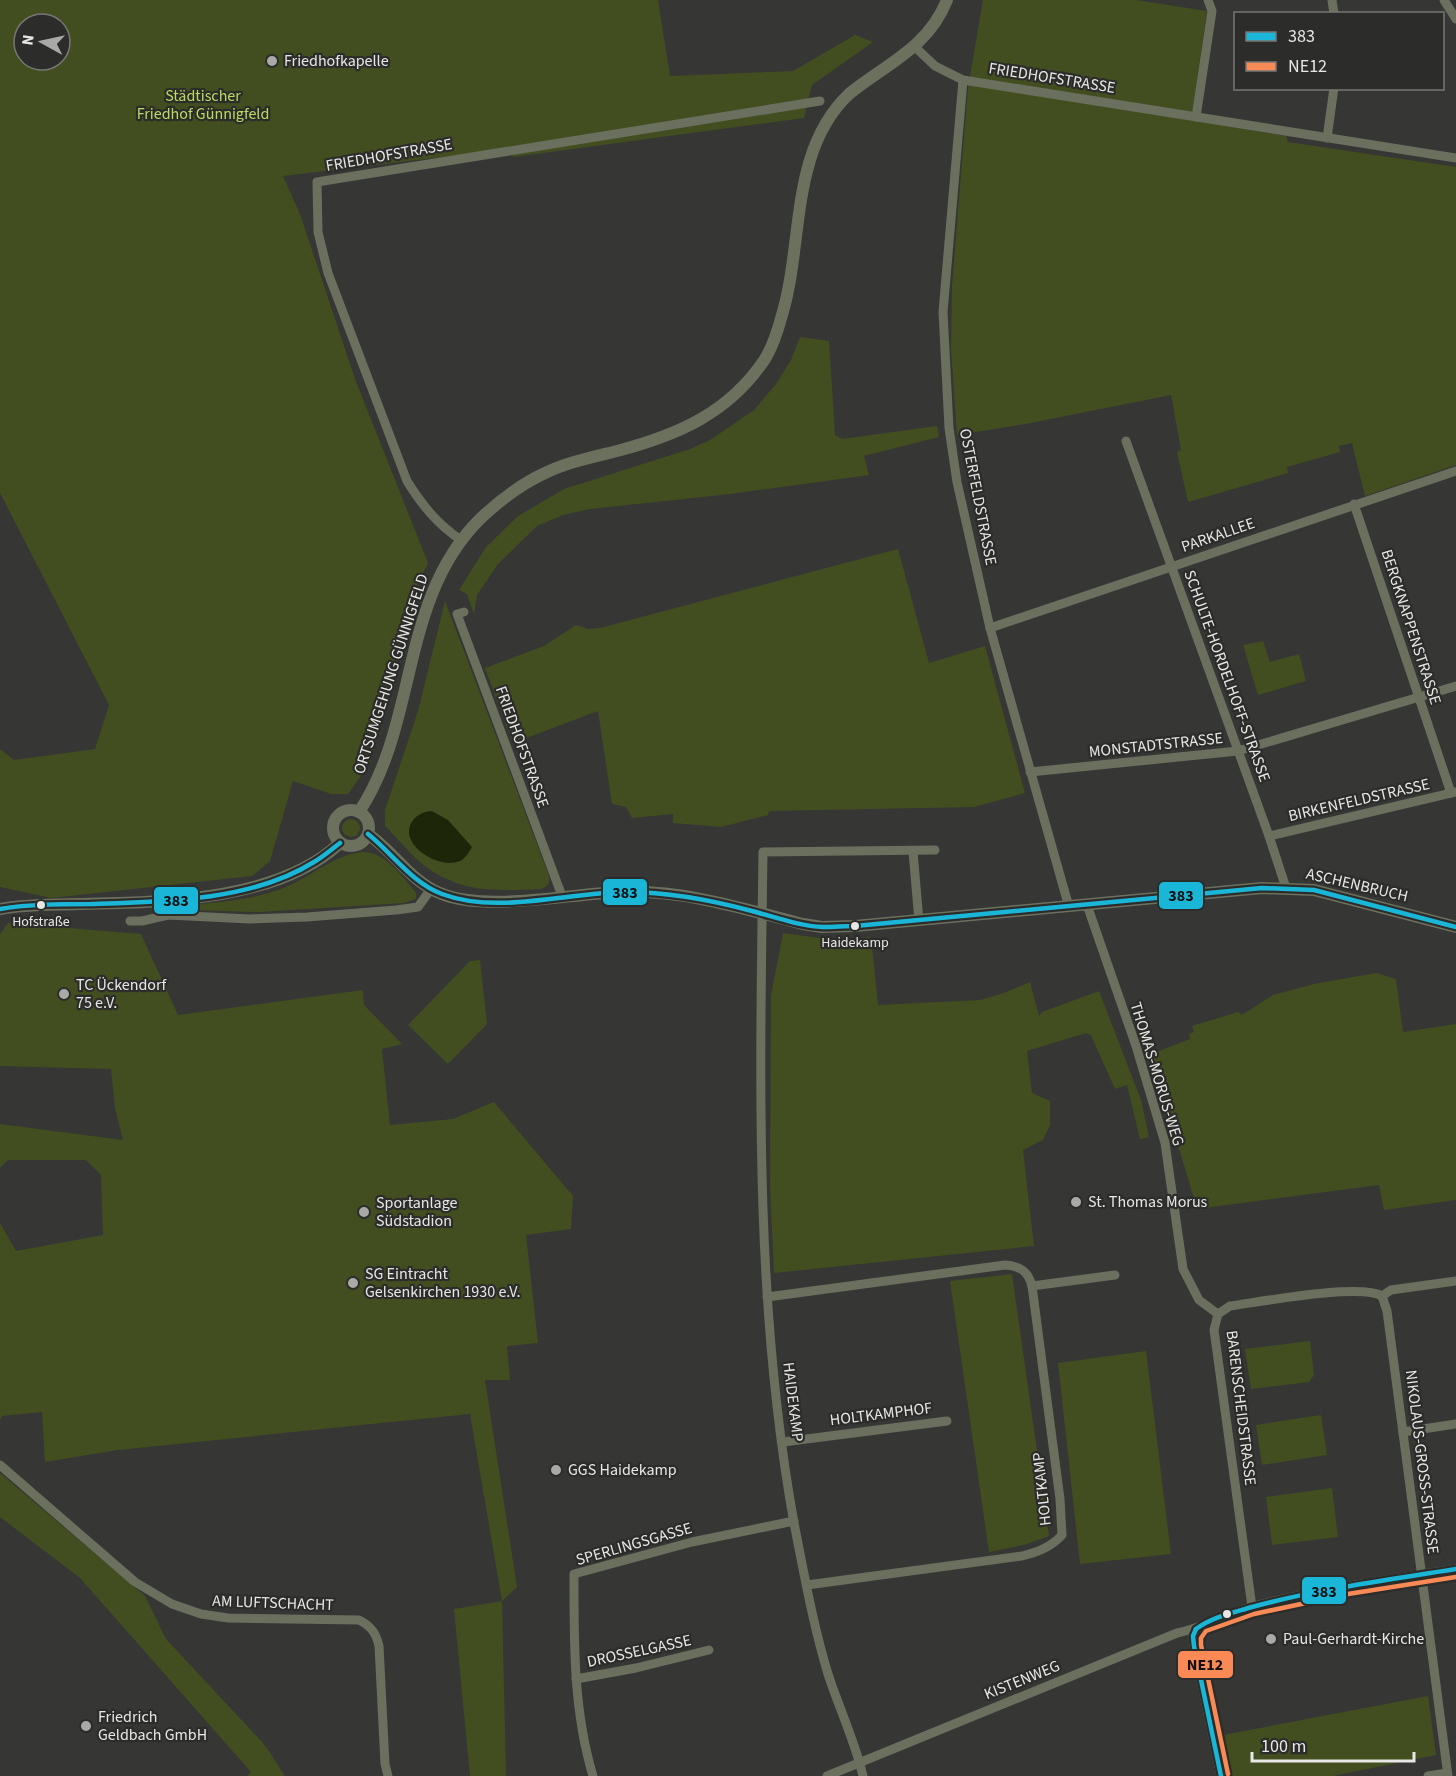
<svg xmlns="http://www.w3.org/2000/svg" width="1456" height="1776" viewBox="0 0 1456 1776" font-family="'Source Sans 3',sans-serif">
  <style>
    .green { fill: #424e20; fill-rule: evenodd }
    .water { fill: #1e260a }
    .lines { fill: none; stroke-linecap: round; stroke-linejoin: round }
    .street { stroke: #6a6f5e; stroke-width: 9 }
    .secondary { stroke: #6c715e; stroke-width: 12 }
    .bus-1-casing { stroke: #2c2d2a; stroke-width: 9 }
    .bus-2-casing { stroke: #2c2d2a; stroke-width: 9 }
    .bus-1 { stroke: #1ab6d8; stroke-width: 4.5 }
    .bus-2 { stroke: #f98a56; stroke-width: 4.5 }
    .poi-dot { fill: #a9a9a7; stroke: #2c2d2a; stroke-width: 2 }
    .bus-dot { fill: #e7e7e5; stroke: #2c2d2a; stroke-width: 2 }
    .labels { text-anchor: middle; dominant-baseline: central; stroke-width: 4.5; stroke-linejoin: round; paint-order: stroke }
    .bus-label { font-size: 14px; fill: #e7e7e5; stroke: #2c2d2a }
    .poi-label { font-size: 16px; fill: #e7e7e5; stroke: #2c2d2a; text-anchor: start }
    .street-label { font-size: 16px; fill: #e7e7e5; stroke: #2c2d2a }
    .park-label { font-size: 16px; fill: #bbdb60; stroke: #2c2d2a }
    .line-badge { stroke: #2c2d2a; stroke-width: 2 }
    .pale-badge-label { font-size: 16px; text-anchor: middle; font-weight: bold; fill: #111 }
  </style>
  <rect width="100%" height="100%" fill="#363635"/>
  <g class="green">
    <path d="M0 0H658L670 76 793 71 855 35 873 42 812 85 804 118 513 157 510 149 283 176 300 214 355 379 428 563 409 602 396 664 370 763 348 794H331L293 781 270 861 252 876 51 898 0 887V749L14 760 95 749 109 705 0 493ZM24 24H60V60H24Z"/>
    <path d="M983 0H1136L1207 11 1191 120 1286 136 1288 142 1456 167V465L1365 496 1352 443 1339 446 1340 452 1287 467 1288 473 1188 502 1177 452 1181 450 1171 395 1025 424 957 435 951 349 952 286 968 88Z"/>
    <path d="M800 337 829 341 835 435 842 439 937 426 939 437 864 456 869 475 730 494 590 509 563 515 537 526 498 564 477 595 474 614 467 594 459 590 486 547 518 516 564 489 690 449 710 440 754 410 776 384 791 360Z"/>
    <path d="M898 549 929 663 985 646 1025 793 974 807 769 811 768 815 721 827 673 823V814L632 818 626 807 612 804 598 711 513 743 485 668 544 646 576 625 588 629 600 628Z"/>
    <path d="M445 601 549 876C550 883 548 887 541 889 495 891 460 894 421 863 408 852 397 837 385 826V810L418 711Z"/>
    <path d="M1263 641 1270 662 1299 654 1306 681 1258 695 1243 645Z"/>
    <circle cx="351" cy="828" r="9"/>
    <path d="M361 852C384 851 399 873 413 889L416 893V899L404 903 260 912 156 909V907C197 904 242 903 281 889 308 879 332 856 361 852Z"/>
    <path d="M8 923 141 934 178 1015 363 990 364 1005 402 1044 382 1049 390 1125 453 1119 494 1102 573 1196 571 1229 526 1235 538 1343 507 1346 510 1380H485L517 1587 502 1601 506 1776H470L454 1609 502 1601 470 1414 118 1450 45 1462 42 1412 2 1416 0 1420V1223L16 1251 103 1235 101 1175 86 1160H8L0 1168V1124L123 1140 115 1108 111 1069 0 1066V934Z"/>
    <path d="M783 933 834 940 871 937 878 1005 980 1000 1004 993 1030 982 1039 1016 1042 1012 1099 991 1141 1100 1149 1137 1140 1139 1127 1085 1115 1089 1091 1035 1086 1033 1027 1051 1032 1093 1050 1101V1125L1043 1140 1023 1150 1034 1246 774 1273 770 1187 771 995Z"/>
    <path d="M480 960 487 1024 448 1064 408 1025 470 961Z"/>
    <path d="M1376 973 1396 979 1403 1032 1456 1024V1200L1384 1210 1379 1185 1197 1209 1151 1054 1190 1039 1189 1034 1194 1032 1192 1026 1238 1012 1242 1015 1273 995 1314 984Z"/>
    <path d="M1012 1274 1049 1536 1024 1545 989 1552 950 1281Z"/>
    <path d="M1310 1341 1314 1375 1309 1382 1251 1389 1245 1349Z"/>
    <path d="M1146 1351 1171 1554 1080 1564 1058 1363Z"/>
    <path d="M1321 1415 1327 1455 1262 1465 1256 1425Z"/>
    <path d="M0 1473 145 1596 166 1639 263 1743C272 1754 277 1765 285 1776H247L251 1772 80 1578 0 1517Z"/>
    <path d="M1332 1488 1338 1537 1272 1545 1266 1497Z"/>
    <path d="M1428 1696 1436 1755 1333 1776H1232L1223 1735Z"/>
  </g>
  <path class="water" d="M432 811 448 820 472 847C469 852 466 858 460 861 444 868 418 855 411 840 404 825 417 811 432 811Z"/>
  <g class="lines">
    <g class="street">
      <path d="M1332 0 1334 14"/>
      <path d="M1444 0 1456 19"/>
      <path d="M915 47 935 66 963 80 1456 158"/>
      <path d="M963 80 943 312 949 428 957 482 990 628 1069 907"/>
      <path d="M1196 117 1212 11 1208 0"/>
      <path d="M1327 138 1334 88"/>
      <path d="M1126 441 1269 836 1286 888"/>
      <path d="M1354 504 1451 793"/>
      <path d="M461 540C437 524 422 505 407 481L328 273 318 232 317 182 820 101"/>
      <path d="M464 612 457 614 562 896"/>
      <path d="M990 628 1456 471"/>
      <path d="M1030 772 1238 751 1456 686"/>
      <path d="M1269 836 1456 792"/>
      <path d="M913 852 919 921"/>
      <path d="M1087 905 1136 1046 1165 1143 1183 1269 1199 1300 1218 1314"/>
      <path d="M130 921H142L168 915 250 919 307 917 396 910 418 907 431 889"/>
      <path d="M1382 1296 1387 1311 1448 1776"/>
      <path d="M1382 1296 1391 1290 1456 1281"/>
      <path d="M767 1297 1005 1265C1020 1266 1028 1271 1032 1286L1115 1275"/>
      <path d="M1403 1432 1456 1424"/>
      <path d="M783 1442 947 1421"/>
      <path d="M0 1465 135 1582 172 1604 201 1614 228 1618 359 1620C371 1626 376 1633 379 1646L385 1764 388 1776"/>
      <path d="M807 1585 1022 1556C1038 1552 1051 1547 1062 1535L1060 1499 1032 1286"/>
      <path d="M1252 1607 1214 1330 1218 1314 1230 1306C1260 1302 1360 1283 1382 1296"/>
      <path d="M1196 1629 1193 1636 1194 1646 1221 1776"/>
      <path d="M576 1679 636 1668 709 1650"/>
      <path d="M593 1776C573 1710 574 1641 574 1574L692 1542 794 1521"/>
      <path d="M827 1776 1177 1633C1202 1628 1225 1615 1251 1607 1318 1589 1388 1580 1456 1569"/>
      <path d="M863 1776C855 1741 839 1708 828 1674 813 1625 804 1573 794 1523 754 1302 760 1076 763 852L935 850"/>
      <path d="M1428 1776 1447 1773"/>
    </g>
    <g class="secondary">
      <circle cx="351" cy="828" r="18"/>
      <path d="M359 812C419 722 399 599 480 519 499 501 521 484 545 473 568 462 593 457 617 451 678 435 729 413 765 359 773 346 778 330 782 315 804 242 789 151 849 94 886 64 928 48 947 0"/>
      <path d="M368 834C394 852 412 883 442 894 488 912 573 893 624 892 685 890 744 909 803 924L822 927 855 926 1262 888 1314 890 1456 927"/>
      <path d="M0 909C26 904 51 905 78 904 160 902 277 902 340 843"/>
    </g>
    <g class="bus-1-casing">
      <g id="bus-1">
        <path d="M368 834C392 853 412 883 442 894 498 915 569 892 627 892 670 892 711 900 752 911 775 917 799 926 823 927 834 927 844 926 855 926L1262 888 1314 890 1456 927"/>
        <path d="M0 909C30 904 61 904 91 904 163 902 252 901 314 862 323 857 332 849 340 843"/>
        <path d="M1196 1629C1212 1617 1232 1613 1252 1607 1318 1589 1388 1580 1456 1569"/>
        <path d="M1196 1629 1193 1636 1194 1646 1221 1776"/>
      </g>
    </g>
    <g class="bus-2-casing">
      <path id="bus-2" d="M1228 1774 1201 1645V1638L1206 1631 1254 1614 1348 1594 1456 1577"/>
    </g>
    <use href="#bus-1" class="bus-1"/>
    <use href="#bus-2" class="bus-2"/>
  </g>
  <g class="poi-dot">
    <circle cx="272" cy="61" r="6"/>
    <circle cx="64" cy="994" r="6"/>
    <circle cx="1076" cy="1202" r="6"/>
    <circle cx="364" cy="1212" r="6"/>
    <circle cx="353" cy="1283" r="6"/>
    <circle cx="556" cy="1470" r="6"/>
    <circle cx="1271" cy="1639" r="6"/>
    <circle cx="86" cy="1726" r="6"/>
  </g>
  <g class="bus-dot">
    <circle cx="41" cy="905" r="5"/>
    <circle cx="855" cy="926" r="5"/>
    <circle cx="1227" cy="1614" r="5"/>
  </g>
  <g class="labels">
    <g class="bus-label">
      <text x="41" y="922">Hofstraße</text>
      <text x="855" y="943">Haidekamp</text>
    </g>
    <g class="poi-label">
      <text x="284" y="61">Friedhofkapelle</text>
      <text x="76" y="985">TC Ückendorf<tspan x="76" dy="18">75 e.V.</tspan></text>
      <text x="1088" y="1202">St. Thomas Morus</text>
      <text x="376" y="1203">Sportanlage<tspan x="376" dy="18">Südstadion</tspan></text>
      <text x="365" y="1274">SG Eintracht<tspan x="365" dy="18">Gelsenkirchen 1930 e.V.</tspan></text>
      <text x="568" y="1470">GGS Haidekamp</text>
      <text x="1283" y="1639">Paul-Gerhardt-Kirche</text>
      <text x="98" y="1717">Friedrich<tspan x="98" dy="18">Geldbach GmbH</tspan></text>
    </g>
    <g class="street-label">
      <text transform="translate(1052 78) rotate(9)">FRIEDHOFSTRASSE</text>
      <text transform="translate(389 155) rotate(-10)">FRIEDHOFSTRASSE</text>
      <text transform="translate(978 497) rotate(79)">OSTERFELDSTRASSE</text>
      <text transform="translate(1218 535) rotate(-19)">PARKALLEE</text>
      <text transform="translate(1411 627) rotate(72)">BERGKNAPPENSTRASSE</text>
      <text transform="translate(391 674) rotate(-72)">ORTSUMGEHUNG GÜNNIGFELD</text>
      <text transform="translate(1227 676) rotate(70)">SCHULTE-HORDELHOFF-STRASSE</text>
      <text transform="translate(1156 745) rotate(-6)">MONSTADTSTRASSE</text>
      <text transform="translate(522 747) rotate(70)">FRIEDHOFSTRASSE</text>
      <text transform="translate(1359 800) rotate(-13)">BIRKENFELDSTRASSE</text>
      <text transform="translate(1357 885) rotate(13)">ASCHENBRUCH</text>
      <text transform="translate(1157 1074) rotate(73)">THOMAS-MORUS-WEG</text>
      <text transform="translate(793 1402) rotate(83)">HAIDEKAMP</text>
      <text transform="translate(1241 1408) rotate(83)">BARENSCHEIDSTRASSE</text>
      <text transform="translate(881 1414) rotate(-7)">HOLTKAMPHOF</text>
      <text transform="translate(1422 1462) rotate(83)">NIKOLAUS-GROSS-STRASSE</text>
      <text transform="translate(1042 1489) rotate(-96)">HOLTKAMP</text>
      <text transform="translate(634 1544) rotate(-16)">SPERLINGSGASSE</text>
      <text transform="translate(273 1603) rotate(2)">AM LUFTSCHACHT</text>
      <text transform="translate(639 1651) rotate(-12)">DROSSELGASSE</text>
      <text transform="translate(1022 1680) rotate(-22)">KISTENWEG</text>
    </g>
    <g class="park-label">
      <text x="203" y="96">Städtischer<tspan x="203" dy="18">Friedhof Günnigfeld</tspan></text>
    </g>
  </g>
  <g class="line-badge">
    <rect x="602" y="878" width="46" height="28" rx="6" fill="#1ab6d8"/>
    <rect x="1158" y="881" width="46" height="29" rx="6" fill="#1ab6d8"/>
    <rect x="153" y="886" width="46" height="29" rx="6" fill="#1ab6d8"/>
    <rect x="1301" y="1576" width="46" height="29" rx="6" fill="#1ab6d8"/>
    <rect x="1177" y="1650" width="57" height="29" rx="6" fill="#f98a56"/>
  </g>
  <g class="pale-badge-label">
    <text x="625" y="898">383</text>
    <text x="1181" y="901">383</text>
    <text x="176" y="906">383</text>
    <text x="1324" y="1597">383</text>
    <text x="1205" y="1670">NE12</text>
  </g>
  <rect x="1234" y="12" width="210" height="78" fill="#2c2d2a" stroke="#777775" stroke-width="1.5"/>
  <rect x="1246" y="32" width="30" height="9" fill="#1ab6d8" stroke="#777775" stroke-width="1.5"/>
  <text x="1288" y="42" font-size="18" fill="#e7e7e5">383</text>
  <rect x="1246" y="62" width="30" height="9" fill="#f98a56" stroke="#777775" stroke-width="1.5"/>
  <text x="1288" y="72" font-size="18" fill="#e7e7e5">NE12</text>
  <g transform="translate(42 42) rotate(278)"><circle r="28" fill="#2c2d2a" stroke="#777775" stroke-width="1.5"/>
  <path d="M0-4.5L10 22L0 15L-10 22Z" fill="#a9a9a7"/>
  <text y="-9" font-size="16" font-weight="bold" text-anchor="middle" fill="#e7e7e5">N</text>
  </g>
  <path d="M1252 1752v9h162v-9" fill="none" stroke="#e7e7e5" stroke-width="3"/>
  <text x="1261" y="1752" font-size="18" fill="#e7e7e5" stroke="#2c2d2a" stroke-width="4.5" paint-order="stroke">100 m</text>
</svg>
